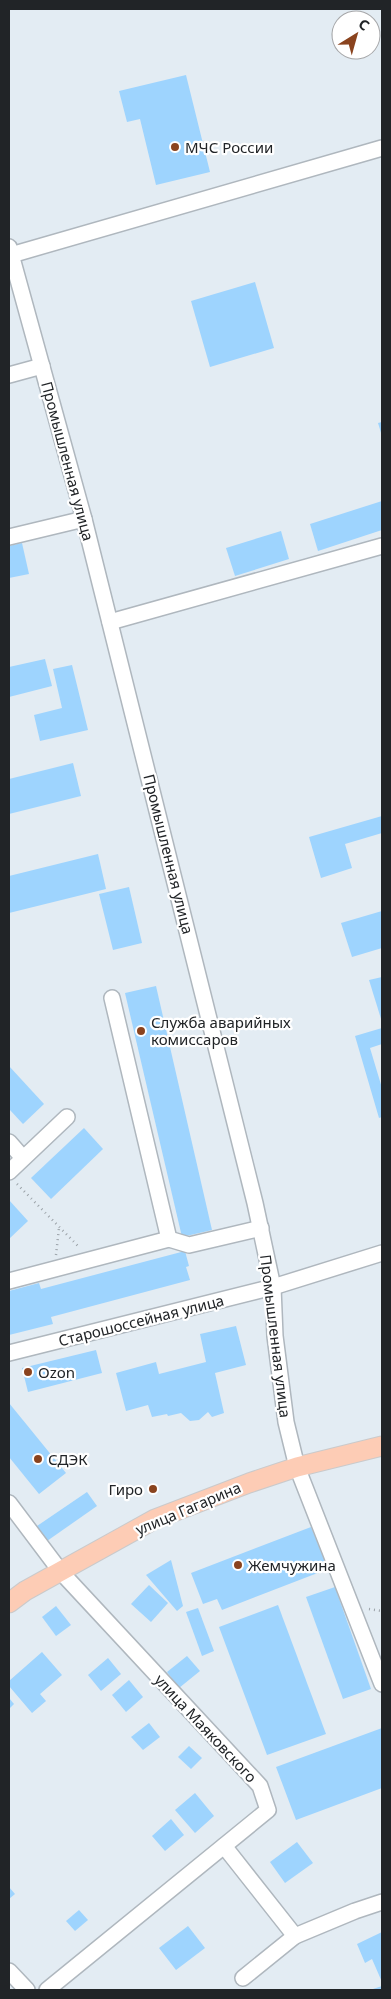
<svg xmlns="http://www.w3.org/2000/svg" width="391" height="1999" viewBox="0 0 391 1999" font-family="'Noto Sans',sans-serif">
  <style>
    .building { fill: #9ed4fe }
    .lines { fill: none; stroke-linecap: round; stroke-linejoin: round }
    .minor-casing { stroke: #afb7be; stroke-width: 18 }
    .major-casing { stroke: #cacacb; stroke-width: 21 }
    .path { stroke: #9ca3a9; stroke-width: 2.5; stroke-dasharray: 1 4; stroke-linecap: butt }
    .minor { stroke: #fff; stroke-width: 15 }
    .major { stroke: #fdccb5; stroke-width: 19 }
    .poi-dot { fill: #8a431e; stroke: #fff; stroke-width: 2 }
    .labels { text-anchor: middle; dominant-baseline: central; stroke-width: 4.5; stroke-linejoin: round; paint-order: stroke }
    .poi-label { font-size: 15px; fill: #212427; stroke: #fff; text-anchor: start }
    .street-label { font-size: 15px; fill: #212427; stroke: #fff }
  </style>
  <rect width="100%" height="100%" fill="#e3ecf3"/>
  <g class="building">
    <path d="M186 75 210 172 156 185 140 119 127 122 119 91Z"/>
    <path d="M255 282 274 348 210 367 191 301Z"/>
    <path d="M382 422V436L378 423Z"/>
    <path d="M382 501V530L318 551 310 524Z"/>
    <path d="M281 531 289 559 235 576 226 548Z"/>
    <path d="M22 543 29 574 9 578V546Z"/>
    <path d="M45 659 52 686 9 697V667Z"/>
    <path d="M72 665 88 730 40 741 34 715 62 708 53 669Z"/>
    <path d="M73 763 81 796 9 814V779Z"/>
    <path d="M382 816V833L345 844 352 868 321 878 309 837Z"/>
    <path d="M98 854 106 889 9 913V876Z"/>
    <path d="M129 887 142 943 113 950 99 894Z"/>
    <path d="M382 911V948L352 957 341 923Z"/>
    <path d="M382 977V1022L369 980Z"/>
    <path d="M156 986 212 1230 182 1237 125 993Z"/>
    <path d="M382 1028V1044L370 1048 382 1088V1117L379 1118 355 1036Z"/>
    <path d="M9 1066 44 1104 23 1124 9 1109Z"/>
    <path d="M84 1128 103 1149 51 1199 31 1178Z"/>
    <path d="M9 1200 28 1221 9 1239Z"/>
    <path d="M185 1251 189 1266 186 1267 190 1280 51 1317 53 1324 9 1335V1291L39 1283 41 1289Z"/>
    <path d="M236 1326 246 1365 215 1373 224 1413 212 1417 208 1412 199 1420 190 1421 181 1413 168 1416 167 1414 152 1417 148 1405 126 1411 116 1373 156 1362 159 1374 206 1362 200 1334Z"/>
    <path d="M96 1350 102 1373 28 1392 22 1368Z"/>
    <path d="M9 1403 66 1473 39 1494 9 1457Z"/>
    <path d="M87 1492 97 1506 47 1541 37 1526Z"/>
    <path d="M311 1527 328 1569 222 1610 217 1599 203 1604 191 1573Z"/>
    <path d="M171 1560 183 1606 177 1611 146 1575Z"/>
    <path d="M149 1585 168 1603 151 1622 131 1604Z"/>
    <path d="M335 1587 371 1689 343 1699 306 1597Z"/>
    <path d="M278 1605 326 1734 267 1755 219 1627Z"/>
    <path d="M56 1606 71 1625 56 1636 42 1617Z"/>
    <path d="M198 1608 214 1651 202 1656 186 1612Z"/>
    <path d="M42 1652 62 1675 40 1694 46 1701 32 1713 9 1686V1681Z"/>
    <path d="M187 1656 200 1671 179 1688 167 1672Z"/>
    <path d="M108 1658 121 1674 101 1691 88 1675Z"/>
    <path d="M129 1680 143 1697 126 1712 112 1695Z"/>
    <path d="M9 1698 14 1704 9 1709Z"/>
    <path d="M149 1723 160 1737 143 1750 131 1737Z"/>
    <path d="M382 1728V1788L296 1820 276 1767Z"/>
    <path d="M189 1746 202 1758 191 1769 178 1757Z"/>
    <path d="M195 1793 214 1816 195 1833 175 1810Z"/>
    <path d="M171 1819 184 1835 165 1851 152 1836Z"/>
    <path d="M297 1842 313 1863 285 1883 270 1862Z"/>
    <path d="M9 1887 15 1894 9 1899Z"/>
    <path d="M79 1910 88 1920 75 1931 66 1921Z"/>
    <path d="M188 1926 205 1948 176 1970 159 1948Z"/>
    <path d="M382 1932V1982L372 1959 365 1963 357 1944Z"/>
    <path d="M382 1986V1990H370Z"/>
  </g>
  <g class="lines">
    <g class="minor-casing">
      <g id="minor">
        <path d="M9 247 84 519 255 1203 273 1287 275 1336 286 1422 297 1467 382 1684"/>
        <path d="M11 255 382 148"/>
        <path d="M9 375 42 366"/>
        <path d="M9 537 84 519"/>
        <path d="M110 622 382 546"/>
        <path d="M112 998 169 1239 189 1245 261 1228"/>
        <path d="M9 1142 23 1158"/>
        <path d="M9 1172 67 1117"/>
        <path d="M9 1281 169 1239"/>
        <path d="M9 1353 273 1287 382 1253"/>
        <path d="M9 1503 61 1572 260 1786 268 1810 47 1990"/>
        <path d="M224 1846 295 1936"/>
        <path d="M9 1971 27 1990"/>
        <path d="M243 1978 295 1936 355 1911 382 1902"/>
      </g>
    </g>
    <g class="major-casing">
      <path id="major" d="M9 1603 25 1591 155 1519 249 1483 297 1467 382 1446"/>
    </g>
    <g class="path">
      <path d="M17 1184 80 1248"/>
      <path d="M56 1255 59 1228"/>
      <path d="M369 1609 382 1611"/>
    </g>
    <use href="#minor" class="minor"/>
    <use href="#major" class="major"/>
  </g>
  <g class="poi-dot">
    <circle cx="175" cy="147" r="5"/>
    <circle cx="141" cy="1031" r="5"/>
    <circle cx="28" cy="1372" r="5"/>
    <circle cx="38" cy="1459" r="5"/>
    <circle cx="153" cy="1489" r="5"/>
    <circle cx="238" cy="1565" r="5"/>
  </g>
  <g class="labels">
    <g class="poi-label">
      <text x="185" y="147">МЧС России</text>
      <text x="151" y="1022">Служба аварийных<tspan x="151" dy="17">комиссаров</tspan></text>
      <text x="38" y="1372">Ozon</text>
      <text x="48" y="1459">СДЭК</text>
      <text x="143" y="1489" text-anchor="end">Гиро</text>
      <text x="248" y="1565">Жемчужина</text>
    </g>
    <g class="street-label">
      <text transform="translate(68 461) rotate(75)">Промышленная улица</text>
      <text transform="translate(169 854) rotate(76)">Промышленная улица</text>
      <text transform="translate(141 1320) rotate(-14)">Старошоссейная улица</text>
      <text transform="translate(276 1336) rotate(83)">Промышленная улица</text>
      <text transform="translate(188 1508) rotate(-23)">улица Гагарина</text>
      <text transform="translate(206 1728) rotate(47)">улица Маяковского</text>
    </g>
  </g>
  <rect width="391" height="1999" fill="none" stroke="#212427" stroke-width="20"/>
  <g transform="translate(356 35) rotate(37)"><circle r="24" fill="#ffffff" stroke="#a6a7a9"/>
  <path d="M0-4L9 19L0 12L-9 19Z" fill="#8a431e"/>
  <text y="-8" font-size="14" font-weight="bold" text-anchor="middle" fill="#212427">С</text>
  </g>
</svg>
